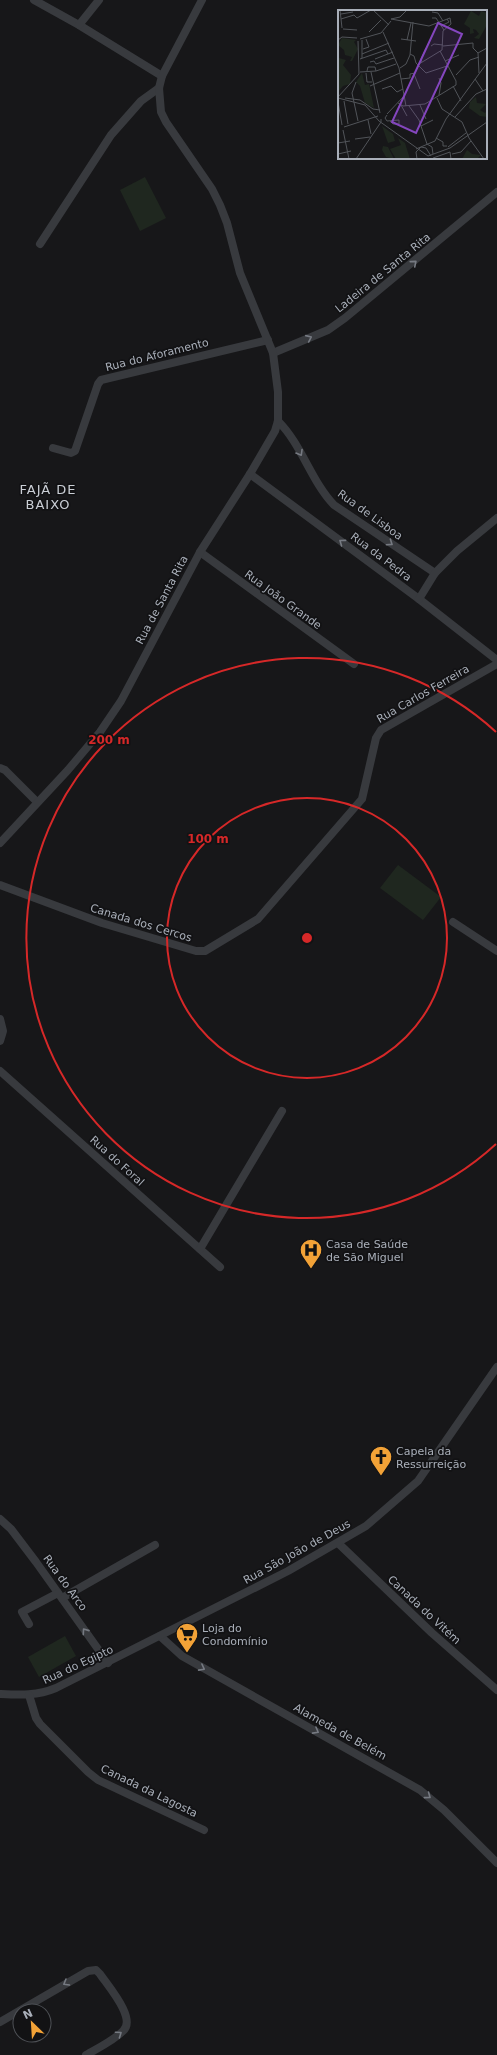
<svg xmlns="http://www.w3.org/2000/svg" width="497" height="2055" viewBox="0 0 497 2055" font-family="'DejaVu Sans',sans-serif">
  <style>
    .green { fill: #1f271f }
    .lines { fill: none; stroke-linecap: round; stroke-linejoin: round }
    .street { stroke: #383a3e; stroke-width: 8 }
    .oneway { stroke: #767a82 }
    .ring { fill: none; stroke: #d62828; stroke-width: 2 }
    .labels { text-anchor: middle; dominant-baseline: central; stroke-width: 3.5; stroke-linejoin: round; paint-order: stroke }
    .street-label { font-size: 11px; fill: #a9afb9; stroke: #121214 }
    .poi-label { font-size: 11px; fill: #a9afb9; stroke: #121214; text-anchor: start }
    .quarter-label { font-size: 13px; letter-spacing: 1px; fill: #caced5; stroke: #121214 }
    .inset-road { fill: none; stroke: #515459; stroke-width: 1 }
    .view { fill: #8446be; fill-opacity: 0.15; stroke: #8446be; stroke-width: 2 }
    .inset-edge { fill: none; stroke: #a9afb9; stroke-width: 2 }
    .centre { fill: #d62828; stroke: #121214; stroke-width: 2 }
    .ring-label { font-size: 12px; text-anchor: middle; font-weight: bold; fill: #d62828; stroke: #121214; stroke-width: 3.5; stroke-linejoin: round; paint-order: stroke }
  </style>
  <rect width="100%" height="100%" fill="#171719"/>
  <g class="green">
    <path d="M145 177 166 218 140 231 120 190Z"/>
    <path d="M398 865 441 897 423 920 380 888Z"/>
    <path d="M65 1636 76 1656 39 1677 28 1657Z"/>
  </g>
  <g class="lines">
    <g class="street">
      <path d="M34 0 79 25 162 76"/>
      <path d="M79 25 99 0"/>
      <path d="M40 244 111 135 141 101 159 88"/>
      <path d="M273 353 328 330 345 318 497 192"/>
      <path d="M278 421C302 445 311 481 334 505L435 573"/>
      <path d="M53 448 71 453 75 451 98 384 101 380 268 340"/>
      <path d="M250 474 419 599 497 660"/>
      <path d="M200 552 354 664"/>
      <path d="M419 599 435 573 457 551 497 518"/>
      <path d="M0 768 5 770 37 802"/>
      <path d="M0 843 68 770 100 732 121 701 200 552 250 474 275 431 278 421V392L273 353 240 273 227 223 220 205 212 189 166 122 161 112 159 88 162 76 202 0"/>
      <path d="M0 885 102 923 196 951H205L258 919 362 799 376 738 381 730 497 664"/>
      <path d="M453 922 497 951"/>
      <path d="M0 1019 3 1031 0 1041"/>
      <path d="M0 1071 220 1267"/>
      <path d="M200 1249 282 1111"/>
      <path d="M0 1519 11 1529 36 1562 108 1663"/>
      <path d="M338 1543 432 1633 497 1690"/>
      <path d="M62 1598 155 1545"/>
      <path d="M29 1624 22 1612 58 1593"/>
      <path d="M160 1636 182 1656 420 1790 444 1810 497 1863"/>
      <path d="M0 1694C20 1695 37 1696 56 1688L288 1571 366 1526 418 1481 497 1367"/>
      <path d="M29 1695 36 1718 40 1724 88 1772 98 1780 204 1830"/>
      <path d="M0 2022 88 1971 96 1970 100 1974C108 1986 137 2019 123 2031 113 2041 98 2048 86 2055"/>
    </g>
  </g>
  <defs><path id="oneway-chevron" d="M-2-3.5L2.5 0L-2 3.5" fill="none" stroke-width="1.6" stroke-linecap="round" stroke-linejoin="round"/></defs>
  <g class="oneway">
    <use href="#oneway-chevron" transform="translate(414 263) rotate(-40)"/>
    <use href="#oneway-chevron" transform="translate(309 338) rotate(-24)"/>
    <use href="#oneway-chevron" transform="translate(300 453) rotate(60)"/>
    <use href="#oneway-chevron" transform="translate(342 542) rotate(-144)"/>
    <use href="#oneway-chevron" transform="translate(390 543) rotate(34)"/>
    <use href="#oneway-chevron" transform="translate(85 1631) rotate(-125)"/>
    <use href="#oneway-chevron" transform="translate(202 1668) rotate(28)"/>
    <use href="#oneway-chevron" transform="translate(316 1731) rotate(29)"/>
    <use href="#oneway-chevron" transform="translate(428 1796) rotate(37)"/>
    <use href="#oneway-chevron" transform="translate(66 1983) rotate(150)"/>
    <use href="#oneway-chevron" transform="translate(119 2034) rotate(-35)"/>
  </g>
  <g class="ring">
    <circle cx="307" cy="938" r="140"/>
    <path d="M496 1144A280 280 0 1 1 496 732"/>
  </g>
  <defs>
    <g id="hospital-pin" transform="scale(1.15)"><path d="M0 17L-7.5 6A9.5 9.5 0 1 1 7.5 6Z" fill="#f2a237" stroke="#121214"/><path d="M-5-5h3v3.5h4V-5h3V5h-3V1.5h-4V5h-3Z" fill="#111"/></g>
    <g id="church-pin" transform="scale(1.15)"><path d="M0 17L-7.5 6A9.5 9.5 0 1 1 7.5 6Z" fill="#f2a237" stroke="#121214"/><path d="M-1.2-6h2.4v3.5h3.3v2.4h-3.3V6h-2.4V-.1h-3.3v-2.4h3.3Z" fill="#111"/></g>
    <g id="supermarket-pin" transform="scale(1.15)"><path d="M0 17L-7.5 6A9.5 9.5 0 1 1 7.5 6Z" fill="#f2a237" stroke="#121214"/><path d="M-6-5.5h2.5l.6 2H6L4.5 2H-2.5L-4.4-4H-6ZM-1.5 3.2a1.3 1.3 0 1 0 .1 0ZM3 3.2a1.3 1.3 0 1 0 .1 0Z" fill="#111"/></g>
  </defs>
  <g fill-rule="evenodd">
    <use href="#hospital-pin" x="311" y="1250"/>
    <use href="#church-pin" x="381" y="1457"/>
    <use href="#supermarket-pin" x="187" y="1634"/>
  </g>
  <g class="labels">
    <g class="street-label">
      <text transform="translate(383 273) rotate(-39)">Ladeira de Santa Rita</text>
      <text transform="translate(157 355) rotate(-14)">Rua do Aforamento</text>
      <text transform="translate(370 515) rotate(36)">Rua de Lisboa</text>
      <text transform="translate(381 557) rotate(37)">Rua da Pedra</text>
      <text transform="translate(162 600) rotate(-62)">Rua de Santa Rita</text>
      <text transform="translate(283 600) rotate(36)">Rua João Grande</text>
      <text transform="translate(423 694) rotate(-30)">Rua Carlos Ferreira</text>
      <text transform="translate(141 923) rotate(17)">Canada dos Cercos</text>
      <text transform="translate(117 1161) rotate(42)">Rua do Foral</text>
      <text transform="translate(297 1552) rotate(-29)">Rua São João de Deus</text>
      <text transform="translate(65 1583) rotate(54)">Rua do Arco</text>
      <text transform="translate(424 1610) rotate(43)">Canada do Vitém</text>
      <text transform="translate(78 1665) rotate(-25)">Rua do Egipto</text>
      <text transform="translate(340 1732) rotate(29)">Alameda de Belém</text>
      <text transform="translate(149 1791) rotate(26)">Canada da Lagosta</text>
    </g>
    <g class="poi-label">
      <text x="326" y="1244">Casa de Saúde<tspan x="326" dy="13">de São Miguel</tspan></text>
      <text x="396" y="1451">Capela da<tspan x="396" dy="13">Ressurreição</tspan></text>
      <text x="202" y="1628">Loja do<tspan x="202" dy="13">Condomínio</tspan></text>
    </g>
    <g class="quarter-label">
      <text x="48" y="489">FAJÃ DE<tspan x="48" dy="15">BAIXO</tspan></text>
    </g>
  </g>
  <g transform="translate(338 10)">
    <rect width="149" height="149" fill="#171719"/>
    <path d="M133 1 141 6 143 1 149 3V15L141 29 136 28 141 24 138 20 135 19 136 23 132 24V18L126 14ZM4 28 18 30 16 32 20 39 14 51H12L14 47 7 45 6 40 0 35ZM0 38 1 48 8 50 5 55 13 65 12 74 5 76 0 82ZM24 63 27 75 31 74 36 98 27 93 22 76 18 72ZM138 87 139 93 148 94 142 100 147 103 149 100V107L142 106 131 98 132 92ZM44 116 55 124 57 131 50 133ZM60 128 67 133 72 149H58L52 139 63 135ZM45 136 50 137 56 149 48 147 44 140ZM129 140 134 144 143 145 139 149H124Z" fill="#1f271f"/>
    <path class="inset-road" d="M2 0 4 18M35 0 51 15M94 2 100 3 105 11M3 4 15 2M16 5 19 8 33 0M94 8H98L106 20M3 9 16 5M53 9 91 16 112 8M53 9 62 7 69 0M103 16 111 12 109 9M5 19 19 20M31 22 43 10M45 22 61 58 68 96M22 29 43 23 53 11M63 29 78 31M0 30 4 27 19 28M69 30 73 13M93 36 96 34 105 35M105 36 135 33V38L140 43M25 39 31 37 28 29M102 41 118 71M24 44 51 33M72 44 76 46 78 53 88 63 109 56M24 48V30M22 49 48 40 50 44M37 49 55 42M107 51 121 45M32 52 36 51 38 54 56 48M84 52 83 49 88 38M62 58 68 54 72 45 75 12M29 61 30 57H37L38 61M22 62 38 61 58 54M33 62 42 103M28 63 29 72H34M141 63 140 43 149 38M72 64 77 63 81 54 104 40 105 21 113 14 112 8M76 64 82 79M118 65 132 50 141 47M63 69 72 68V64M137 69 145 81M18 72 14 83 20 111M32 76 62 63M115 76 123 91M44 79 53 76 59 82 65 79M101 85 103 73 101 68M0 87 21 64 20 31M0 88 27 95 41 111 90 146 112 138 149 112M7 88 22 90 35 99 42 100M99 88 104 99 124 112 131 128 146 149M6 91 10 114M0 92 4 115M60 93 65 96 87 94 118 75V71M63 95 69 106M82 95 88 109M71 96 81 110 89 134 94 137 95 144M49 104 66 86M49 105 47 108 49 111 61 110M117 107 138 84 149 79M30 110 33 124M52 111 55 114H61V110M83 116 95 110M6 117 40 106M5 120 11 149M98 128 105 132V136H109M17 129 32 127M0 133 12 131M110 137 128 123M78 139 97 131 108 109 149 53M0 144 13 141M114 144 123 142 133 131M95 148 112 142 113 149M18 149 43 112V109M79 149 78 142 83 137 88 138 93 146"/>
    <path class="view" d="M100 13 124 24 78 123 54 112Z"/>
    <rect width="149" height="149" class="inset-edge"/>
  </g>
  <circle cx="307" cy="938" r="6" class="centre"/>
  <g class="ring-label">
    <text x="109" y="744">200 m</text>
    <text x="208" y="843">100 m</text>
  </g>
  <g transform="translate(32 2023) rotate(335)"><circle r="19" fill="#121214" stroke="#4e5156"/>
  <path d="M0-3L7 15L0 10L-7 15Z" fill="#f2a237"/>
  <text y="-6" font-size="11" font-weight="bold" text-anchor="middle" fill="#a9afb9">N</text>
  </g>
</svg>
